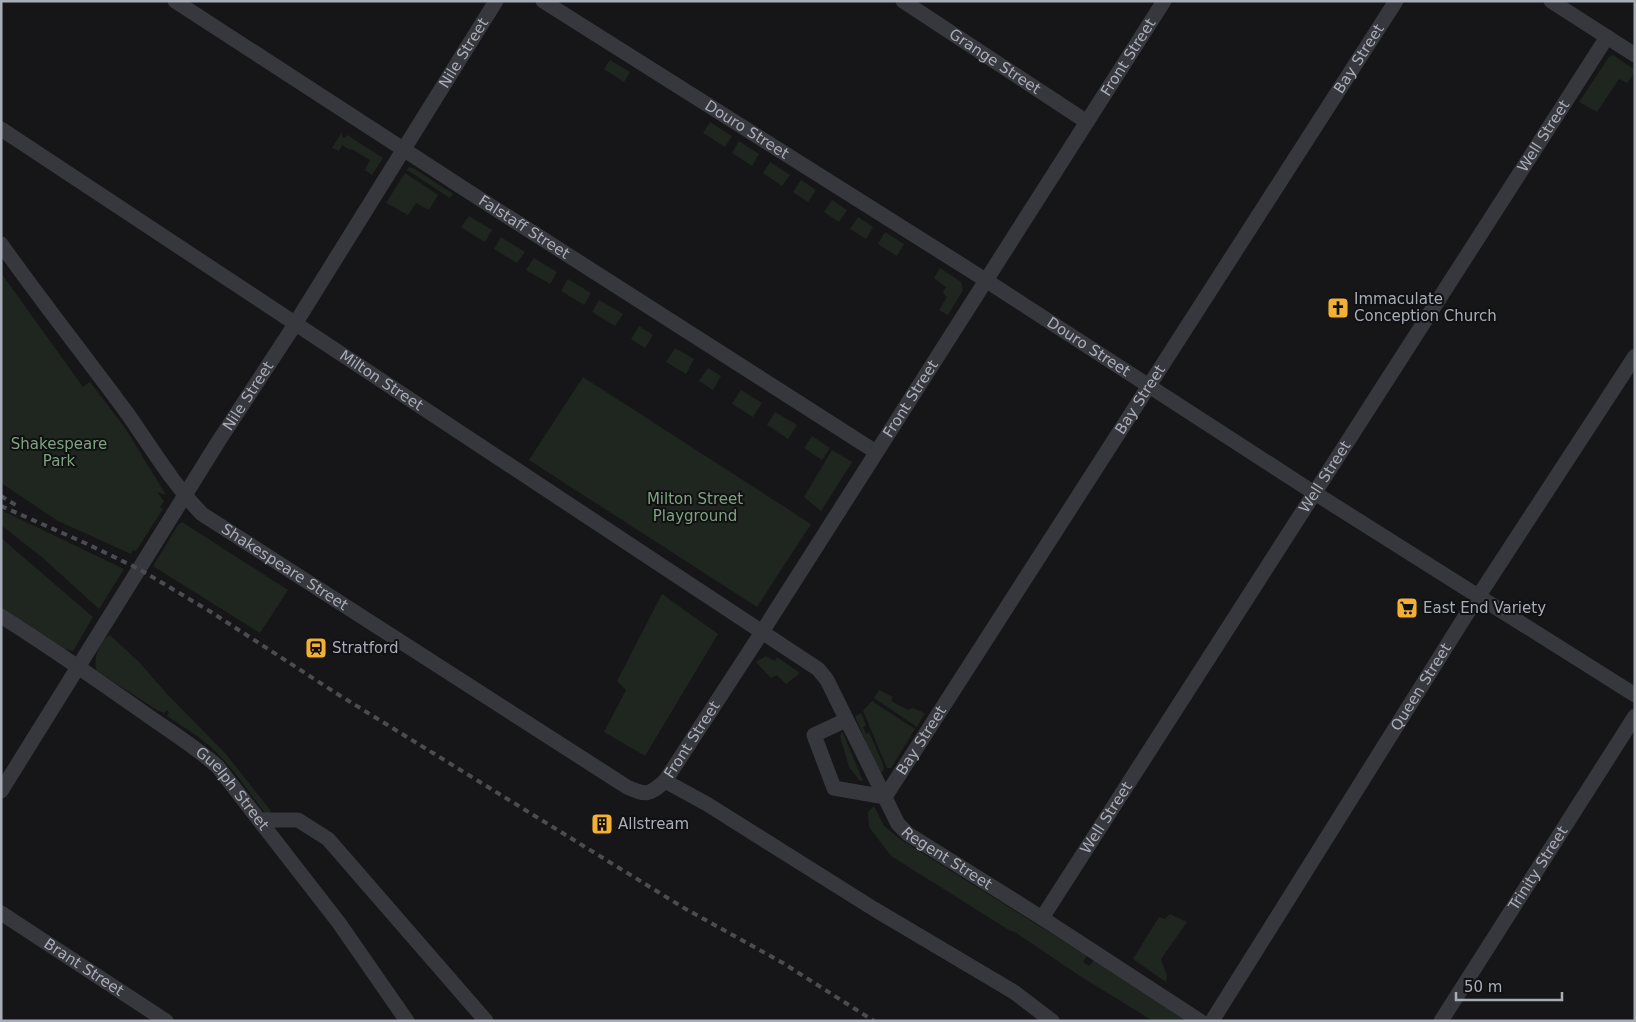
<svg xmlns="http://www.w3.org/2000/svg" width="1636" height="1022" viewBox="0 0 1636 1022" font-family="'DejaVu Sans',sans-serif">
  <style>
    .green { fill: #1e261f }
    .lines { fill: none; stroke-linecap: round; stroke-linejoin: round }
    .minor { stroke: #37383d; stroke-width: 15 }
    .rail { stroke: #4a4c52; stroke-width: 4; stroke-dasharray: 6 5; stroke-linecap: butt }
    .labels { text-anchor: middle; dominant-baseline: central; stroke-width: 4; stroke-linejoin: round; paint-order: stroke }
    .street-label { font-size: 15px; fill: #a8adb8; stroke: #111113 }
    .poi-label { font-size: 15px; fill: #a8adb8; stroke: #111113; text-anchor: start }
    .park-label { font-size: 15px; fill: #7fa381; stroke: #111113 }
  </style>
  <rect width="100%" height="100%" fill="#161618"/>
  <g class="green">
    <path d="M1613 55 1635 70V72L1627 83 1619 79 1597 112 1579 102 1609 57Z"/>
    <path d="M610 60 630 72 624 82 604 69Z"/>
    <path d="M710 122 732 136 725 147 703 133Z"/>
    <path d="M342 132V137L345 138 347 135 383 158 372 175 365 170 370 160 352 149 350 150 342 145 339 151 332 148Z"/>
    <path d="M739 141 759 154 752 166 732 153Z"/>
    <path d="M770 162 790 175 782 186 763 173Z"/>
    <path d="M409 167 415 169 453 194 450 198 407 170Z"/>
    <path d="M405 173 438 195 429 210 416 203 408 215 386 203Z"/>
    <path d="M801 180 816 190 808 202 793 192Z"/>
    <path d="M832 200 847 210 839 222 824 212Z"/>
    <path d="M469 216 492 230 485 242 461 227Z"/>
    <path d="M858 217 873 227 866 239 850 229Z"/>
    <path d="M885 232 904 244 897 256 878 244Z"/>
    <path d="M501 237 525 252 517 263 494 249Z"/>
    <path d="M534 258 557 272 550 284 526 270Z"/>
    <path d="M940 268 961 282 963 290 948 315 939 310 947 297 943 293 946 287 934 278Z"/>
    <path d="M1 273 83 387 90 382 125 428 166 495 157 492 164 501 160 507 163 509 136 551 133 550 131 554 58 521 1 483Z"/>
    <path d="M568 279 591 293 584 305 561 291Z"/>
    <path d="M599 300 623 314 615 326 592 312Z"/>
    <path d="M639 326 653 335 645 348 631 339Z"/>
    <path d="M675 348 694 359 686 374 666 362Z"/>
    <path d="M708 368 721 376 713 390 699 381Z"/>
    <path d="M583 377 811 524 757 607 529 460Z"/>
    <path d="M741 390 762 403 753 417 732 404Z"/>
    <path d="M775 412 797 425 788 439 767 425Z"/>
    <path d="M812 436 830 448 822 460 804 448Z"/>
    <path d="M832 450 852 462 821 511 804 497Z"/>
    <path d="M1 510 124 569 99 609 43 558 1 525Z"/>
    <path d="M182 522 288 590 260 633 153 566 178 525Z"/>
    <path d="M1 538 93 617 73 651 64 649 1 609Z"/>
    <path d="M662 594 718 634 645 756 604 732 626 690 617 681Z"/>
    <path d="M110 635 140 663 167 694 226 754 271 811 267 815 264 812C246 788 229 762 206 743 194 733 180 725 167 716L169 712 167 710 164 713 157 710 97 671C92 660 100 640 110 635Z"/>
    <path d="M766 656 775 661 777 657 800 673 786 684 777 675 771 678 756 662Z"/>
    <path d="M879 690 893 697 891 701 908 710 913 708 925 713 917 727 874 698Z"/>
    <path d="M872 701 915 729 891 768H887L863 711Z"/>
    <path d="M861 713 866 725 863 727 866 734 869 732 883 764 884 768 882 773 877 768 855 716Z"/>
    <path d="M842 732 843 733 863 781H860L849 767 840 736Z"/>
    <path d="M874 806 884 826 900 839 1087 956 1083 962 1089 966 1094 960 1189 1021H1153L1080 976 1015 932 1009 930 891 856 869 827 868 812Z"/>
    <path d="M1170 914 1187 922 1161 959 1167 976 1166 982 1133 959 1159 917 1165 919Z"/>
  </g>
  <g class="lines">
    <g class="minor">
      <path id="s1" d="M175 1 463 188 876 452"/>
      <path id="s2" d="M543 1 976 274 1302 485 1635 695"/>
      <path id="s3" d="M903 1 1087 122"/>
      <path d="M1551 1 1635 55"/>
      <path id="s4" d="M1 129 818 669 827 680 898 824 908 834 1042 918 1200 1021"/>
      <path id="s5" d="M1 244C42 302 85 356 127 413 151 447 172 483 202 514L627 787C647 796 649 795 665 781L762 632 1164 1"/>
      <path id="s6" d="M1 616C51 648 99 681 147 715 171 732 196 747 218 767L339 923 407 1021"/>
      <path id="s7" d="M846 720 814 735 834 788 885 797 1396 1"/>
      <path d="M665 781 707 804 874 909 1014 992 1052 1021"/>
      <path id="s8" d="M1 791 218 442 290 332 496 1"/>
      <path d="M259 820H298L328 839 486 1021"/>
      <path id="s9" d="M1 913 166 1021"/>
      <path id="s10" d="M1042 918 1607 37"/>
      <path id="s11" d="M1212 1021 1461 623 1635 356"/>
      <path id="s12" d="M1441 1021 1635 716"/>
    </g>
    <g class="rail">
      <path d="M1 496 19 507"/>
      <path d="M1 506 85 543 139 569 211 612 339 695 684 908 783 963 874 1021"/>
    </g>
  </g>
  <defs>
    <g id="church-square" transform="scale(1.125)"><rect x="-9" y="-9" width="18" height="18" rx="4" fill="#f2b134" stroke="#111113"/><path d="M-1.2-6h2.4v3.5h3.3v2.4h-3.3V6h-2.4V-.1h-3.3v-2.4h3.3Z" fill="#111"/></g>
    <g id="supermarket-square" transform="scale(1.125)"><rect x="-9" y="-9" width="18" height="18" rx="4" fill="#f2b134" stroke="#111113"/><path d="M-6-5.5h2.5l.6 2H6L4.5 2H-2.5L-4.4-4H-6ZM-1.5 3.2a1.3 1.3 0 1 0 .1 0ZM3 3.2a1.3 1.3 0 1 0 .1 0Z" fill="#111"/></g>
    <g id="station-square" transform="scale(1.125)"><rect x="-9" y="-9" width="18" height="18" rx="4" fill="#f2b134" stroke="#111113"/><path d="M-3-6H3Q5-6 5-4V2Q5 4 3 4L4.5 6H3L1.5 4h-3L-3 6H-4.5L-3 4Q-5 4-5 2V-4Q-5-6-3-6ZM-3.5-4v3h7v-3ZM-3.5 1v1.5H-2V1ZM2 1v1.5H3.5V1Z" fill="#111"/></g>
    <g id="building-square" transform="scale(1.125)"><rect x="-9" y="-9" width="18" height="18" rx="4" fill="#f2b134" stroke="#111113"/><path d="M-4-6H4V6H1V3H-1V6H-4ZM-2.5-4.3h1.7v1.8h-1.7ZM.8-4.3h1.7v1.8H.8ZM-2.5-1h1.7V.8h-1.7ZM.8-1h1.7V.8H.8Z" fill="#111"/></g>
  </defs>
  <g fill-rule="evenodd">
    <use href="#church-square" x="1338" y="308"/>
    <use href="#supermarket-square" x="1407" y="608"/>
    <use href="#station-square" x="316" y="648"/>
    <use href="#building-square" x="602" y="824"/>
  </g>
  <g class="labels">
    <g class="street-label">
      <text stroke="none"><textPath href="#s8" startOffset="871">Nile Street</textPath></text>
      <text stroke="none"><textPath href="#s5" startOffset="1744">Front Street</textPath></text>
      <text stroke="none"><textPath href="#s7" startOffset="1021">Bay Street</textPath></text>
      <text stroke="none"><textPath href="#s3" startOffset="110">Grange Street</textPath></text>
      <text stroke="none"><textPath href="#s2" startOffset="241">Douro Street</textPath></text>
      <text stroke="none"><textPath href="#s10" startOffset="929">Well Street</textPath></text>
      <text stroke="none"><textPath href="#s1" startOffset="416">Falstaff Street</textPath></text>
      <text stroke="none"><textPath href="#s2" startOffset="646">Douro Street</textPath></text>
      <text stroke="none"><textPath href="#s4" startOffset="456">Milton Street</textPath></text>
      <text stroke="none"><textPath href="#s8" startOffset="466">Nile Street</textPath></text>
      <text stroke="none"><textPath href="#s5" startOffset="1339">Front Street</textPath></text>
      <text stroke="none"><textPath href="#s7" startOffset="616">Bay Street</textPath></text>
      <text stroke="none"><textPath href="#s10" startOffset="524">Well Street</textPath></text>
      <text stroke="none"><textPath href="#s5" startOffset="435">Shakespeare Street</textPath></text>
      <text stroke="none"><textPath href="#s11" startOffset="394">Queen Street</textPath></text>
      <text stroke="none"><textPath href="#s5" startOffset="934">Front Street</textPath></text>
      <text stroke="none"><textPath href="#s7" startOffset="211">Bay Street</textPath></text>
      <text stroke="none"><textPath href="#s6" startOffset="290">Guelph Street</textPath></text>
      <text stroke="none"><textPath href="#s10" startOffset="119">Well Street</textPath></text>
      <text stroke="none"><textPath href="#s4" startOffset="1214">Regent Street</textPath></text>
      <text stroke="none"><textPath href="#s12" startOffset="181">Trinity Street</textPath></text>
      <text stroke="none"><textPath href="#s9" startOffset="99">Brant Street</textPath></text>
    </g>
    <g class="poi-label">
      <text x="1354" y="299">Immaculate<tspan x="1354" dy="17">Conception Church</tspan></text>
      <text x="1423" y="608">East End Variety</text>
      <text x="332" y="648">Stratford</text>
      <text x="618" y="824">Allstream</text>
    </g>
    <g class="park-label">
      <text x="59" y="444">Shakespeare<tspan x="59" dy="17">Park</tspan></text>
      <text x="695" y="499">Milton Street<tspan x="695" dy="17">Playground</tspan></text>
    </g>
  </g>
  <rect width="1636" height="1022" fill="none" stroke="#a8adb8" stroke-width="5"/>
  <path d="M1456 992v8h106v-8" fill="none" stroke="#a8adb8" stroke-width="2.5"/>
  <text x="1464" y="992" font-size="15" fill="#a8adb8" stroke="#111113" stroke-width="4" paint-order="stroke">50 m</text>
</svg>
